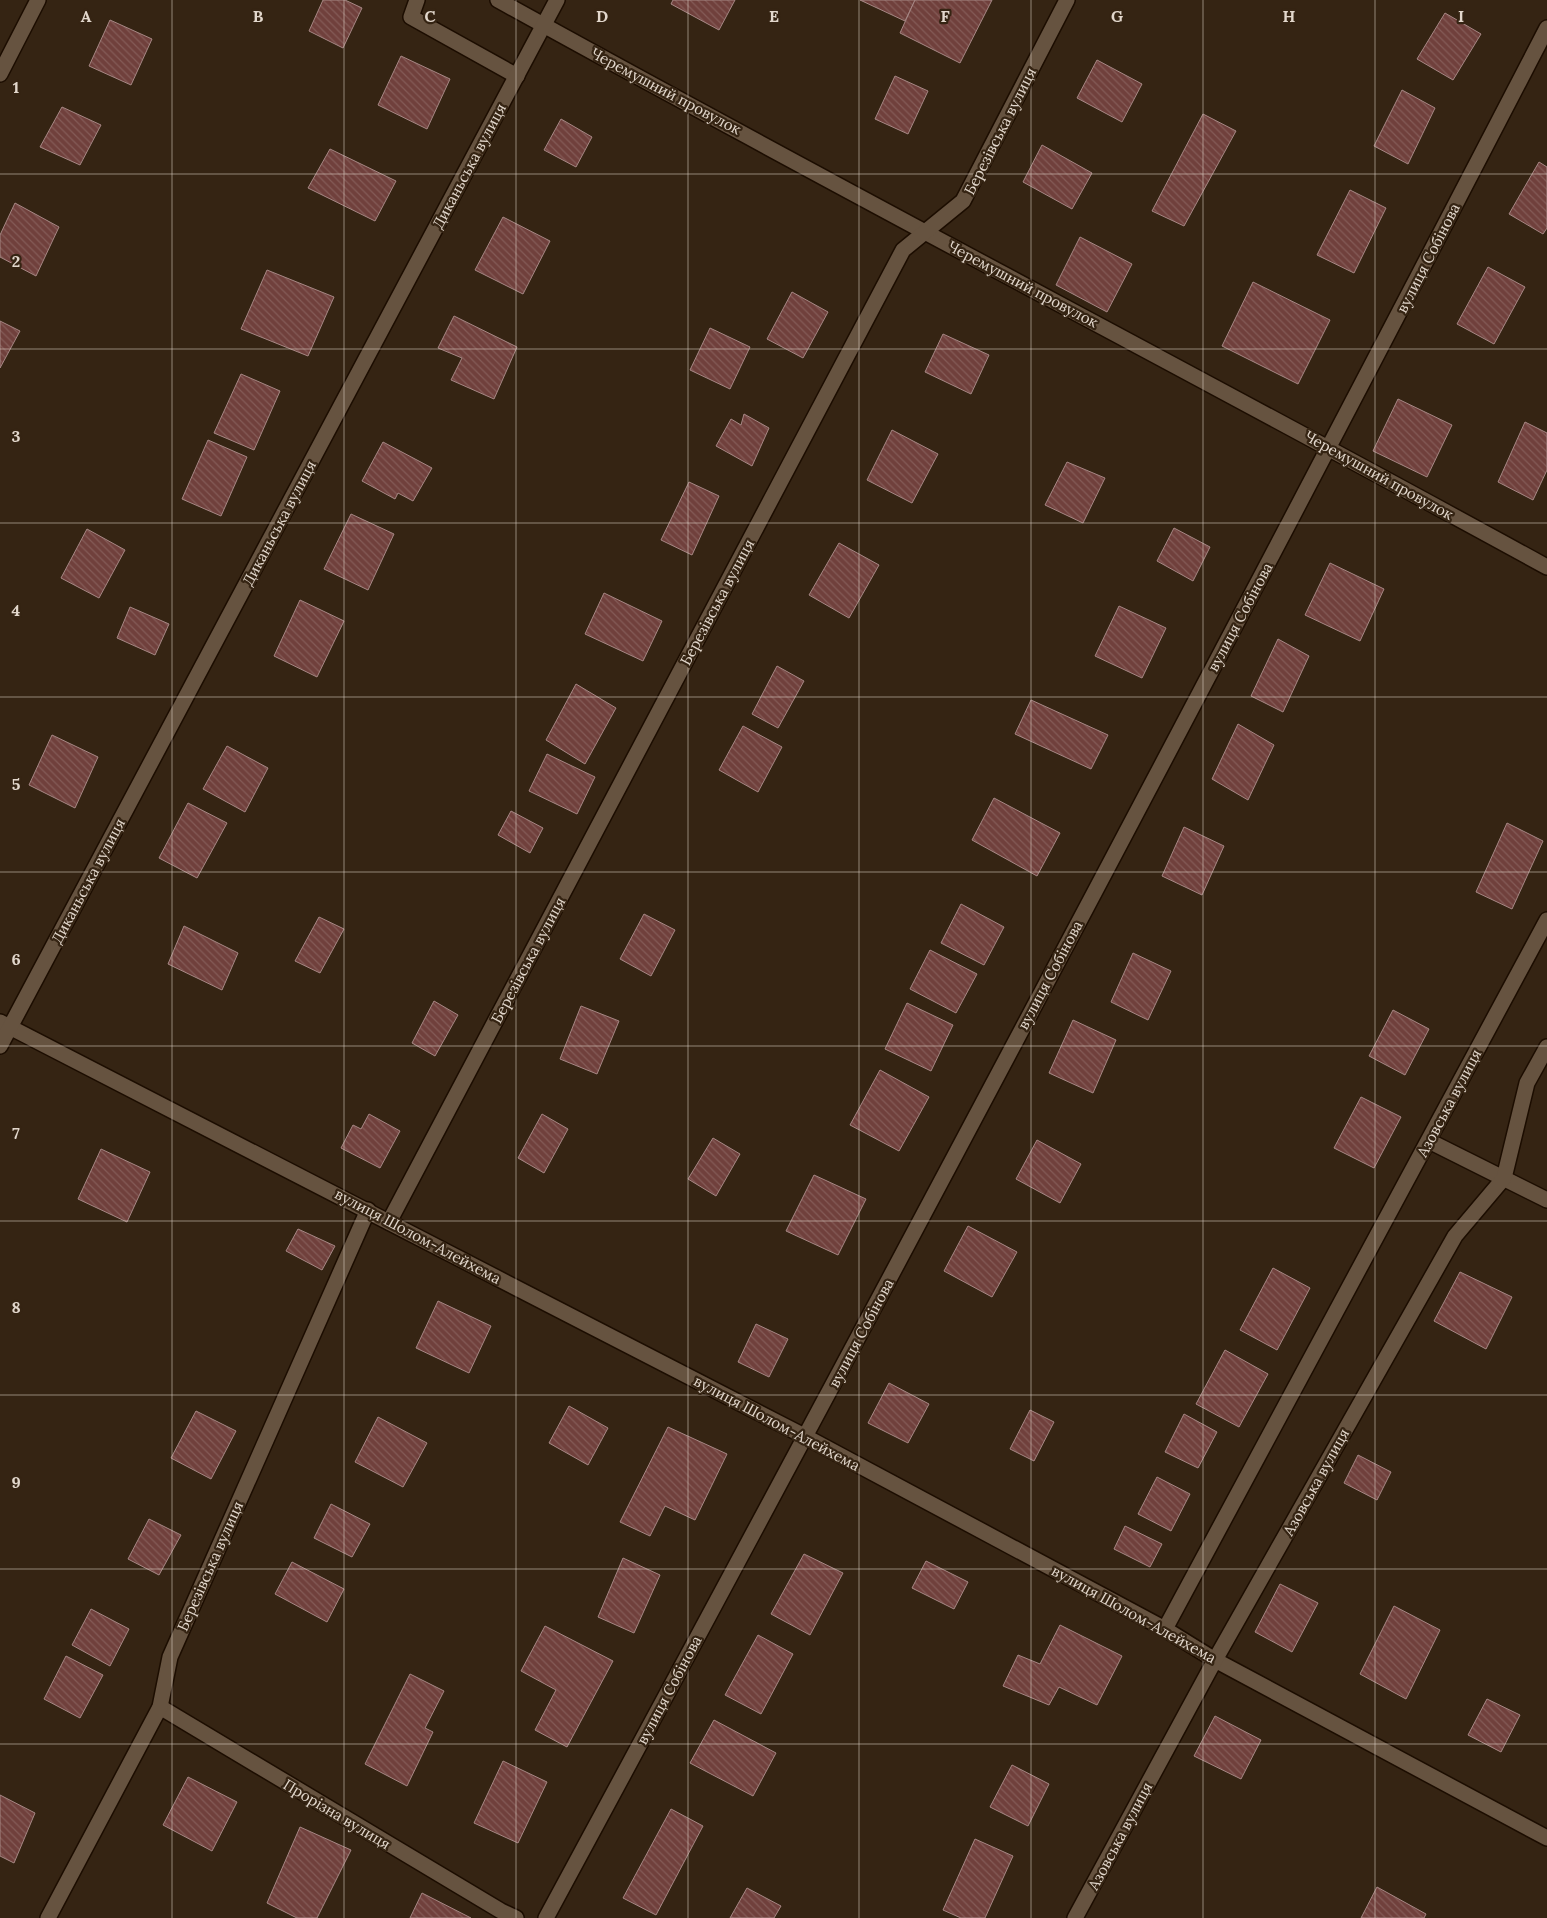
<svg xmlns="http://www.w3.org/2000/svg" width="1547" height="1918" viewBox="0 0 1547 1918" font-family="Lora,serif">
  <style>
    .building { fill: url(#building-back-hatch); stroke: #a68784 }
    .lines { fill: none; stroke-linecap: round; stroke-linejoin: round }
    .minor-casing { stroke: #1c0d00; stroke-width: 18 }
    .minor { stroke: #665340; stroke-width: 15 }
    .grid { fill: none; stroke: #e2d7cc; stroke-width: 1; stroke-opacity: 0.55 }
    .labels { text-anchor: middle; dominant-baseline: central; stroke-width: 4.5; stroke-linejoin: round; paint-order: stroke }
    .street-label { font-size: 15px; fill: #e2d7cc; stroke: #352413 }
    .grid-label { font-size: 16px; text-anchor: middle; font-weight: bold; fill: #e2d7cc; stroke: #352413; stroke-width: 4.5; stroke-linejoin: round; paint-order: stroke }
  </style>
  <defs>
    <pattern id="building-back-hatch" width="6" height="6" patternUnits="userSpaceOnUse" patternTransform="scale(1.25)"><rect width="6" height="6" fill="#70403c"/><path d="M-1 5l2 2M0 0l6 6M5-1l2 2" fill="none" stroke="#845b57"/></pattern>
  </defs>
  <rect width="100%" height="100%" fill="#352413"/>
  <g class="building">
    <path d="M323 0H345L362 8 343 48 309 31Z"/>
    <path d="M673 0H735L719 30 671 4Z"/>
    <path d="M860 0H915L905 21Z"/>
    <path d="M915 0H992L960 63 900 33Z"/>
    <path d="M1445 13 1481 34 1453 80 1417 59Z"/>
    <path d="M110 20 152 39 131 85 89 66Z"/>
    <path d="M401 56 450 79 427 129 378 105Z"/>
    <path d="M1097 60 1142 84 1122 122 1077 98Z"/>
    <path d="M895 76 928 91 908 134 875 119Z"/>
    <path d="M1402 90 1435 108 1408 164 1374 146Z"/>
    <path d="M62 107 101 125 80 165 40 147Z"/>
    <path d="M1203 114 1236 131 1184 226 1152 211Z"/>
    <path d="M561 119 592 137 576 167 544 150Z"/>
    <path d="M1042 145 1092 173 1072 209 1023 182Z"/>
    <path d="M330 149 396 181 375 221 308 188Z"/>
    <path d="M1539 162 1547 167V228L1543 234 1509 214Z"/>
    <path d="M1350 190 1386 208 1354 273 1317 255Z"/>
    <path d="M15 203 59 227 36 276 0 257V235Z"/>
    <path d="M503 217 550 241 523 294 475 270Z"/>
    <path d="M1080 237 1132 264 1107 312 1056 285Z"/>
    <path d="M1488 267 1525 287 1494 344 1457 324Z"/>
    <path d="M267 270 334 297 308 356 241 329Z"/>
    <path d="M1253 282 1330 320 1298 384 1222 346Z"/>
    <path d="M792 292 828 312 803 358 767 339Z"/>
    <path d="M454 316 517 347 494 399 451 380 462 358 438 348Z"/>
    <path d="M0 321 20 331 0 368Z"/>
    <path d="M710 328 750 347 730 389 690 370Z"/>
    <path d="M943 334 989 355 971 394 925 372Z"/>
    <path d="M241 374 280 391 254 450 214 433Z"/>
    <path d="M1398 399 1452 425 1427 477 1373 451Z"/>
    <path d="M744 414 769 428 752 466 716 446 731 419 741 425Z"/>
    <path d="M1525 422 1547 433V470L1533 500 1498 482Z"/>
    <path d="M892 430 938 454 912 503 867 480Z"/>
    <path d="M208 440 247 457 221 516 182 499Z"/>
    <path d="M383 442 432 468 413 501 398 493 395 499 362 481Z"/>
    <path d="M1067 462 1105 478 1083 523 1045 505Z"/>
    <path d="M689 482 719 496 692 555 661 540Z"/>
    <path d="M351 514 394 534 368 590 324 569Z"/>
    <path d="M1174 528 1210 547 1193 581 1157 561Z"/>
    <path d="M87 529 125 550 99 598 61 578Z"/>
    <path d="M839 543 879 565 849 618 809 595Z"/>
    <path d="M1330 563 1384 589 1360 641 1305 615Z"/>
    <path d="M604 593 662 621 643 661 585 634Z"/>
    <path d="M300 600 344 621 317 677 274 656Z"/>
    <path d="M1119 606 1166 628 1142 678 1095 656Z"/>
    <path d="M130 607 169 624 155 655 117 638Z"/>
    <path d="M1278 639 1309 656 1283 712 1251 696Z"/>
    <path d="M777 666 804 681 778 728 752 714Z"/>
    <path d="M576 684 616 708 585 764 546 740Z"/>
    <path d="M1031 700 1108 735 1091 769 1015 734Z"/>
    <path d="M1238 724 1274 745 1248 800 1212 779Z"/>
    <path d="M743 726 782 747 758 792 719 770Z"/>
    <path d="M52 735 98 757 75 808 29 785Z"/>
    <path d="M227 746 268 768 245 812 203 789Z"/>
    <path d="M547 754 595 777 577 814 529 791Z"/>
    <path d="M994 798 1060 833 1037 876 972 840Z"/>
    <path d="M188 803 227 823 197 878 159 858Z"/>
    <path d="M511 811 543 828 530 853 498 835Z"/>
    <path d="M1507 823 1543 841 1512 909 1476 892Z"/>
    <path d="M1184 827 1224 846 1202 895 1162 876Z"/>
    <path d="M961 904 1004 927 984 965 941 943Z"/>
    <path d="M644 914 675 930 651 976 620 959Z"/>
    <path d="M319 917 344 929 320 973 295 961Z"/>
    <path d="M184 926 238 953 222 990 168 964Z"/>
    <path d="M930 950 977 974 956 1013 910 989Z"/>
    <path d="M1133 953 1171 971 1148 1020 1111 1002Z"/>
    <path d="M434 1001 458 1015 435 1056 412 1043Z"/>
    <path d="M907 1003 953 1025 931 1071 885 1049Z"/>
    <path d="M581 1006 619 1021 597 1074 560 1059Z"/>
    <path d="M1393 1010 1429 1029 1405 1075 1369 1056Z"/>
    <path d="M1073 1020 1116 1040 1093 1093 1049 1073Z"/>
    <path d="M880 1070 929 1097 899 1151 850 1125Z"/>
    <path d="M1361 1097 1401 1117 1374 1168 1334 1148Z"/>
    <path d="M369 1114 400 1131 380 1168 341 1148 353 1125 361 1129Z"/>
    <path d="M542 1114 568 1129 544 1173 518 1158Z"/>
    <path d="M713 1138 740 1154 716 1196 688 1179Z"/>
    <path d="M1037 1140 1081 1164 1060 1203 1016 1179Z"/>
    <path d="M101 1149 150 1172 127 1222 78 1199Z"/>
    <path d="M814 1175 866 1199 838 1255 786 1231Z"/>
    <path d="M968 1226 1017 1252 992 1297 944 1271Z"/>
    <path d="M298 1229 335 1246 322 1270 286 1251Z"/>
    <path d="M1273 1268 1310 1288 1277 1350 1240 1330Z"/>
    <path d="M1460 1272 1512 1297 1486 1349 1434 1321Z"/>
    <path d="M438 1301 491 1326 469 1373 416 1348Z"/>
    <path d="M756 1324 788 1339 769 1377 738 1362Z"/>
    <path d="M1225 1350 1268 1374 1239 1427 1196 1404Z"/>
    <path d="M889 1383 929 1404 908 1443 868 1423Z"/>
    <path d="M569 1406 608 1428 588 1465 549 1443Z"/>
    <path d="M1030 1410 1054 1422 1034 1461 1010 1449Z"/>
    <path d="M196 1411 236 1431 211 1479 171 1458Z"/>
    <path d="M1184 1414 1217 1432 1198 1468 1165 1452Z"/>
    <path d="M378 1417 427 1443 403 1487 355 1462Z"/>
    <path d="M668 1427 727 1454 695 1520 665 1506 650 1536 620 1522Z"/>
    <path d="M1358 1455 1391 1472 1377 1500 1344 1483Z"/>
    <path d="M1157 1477 1190 1494 1171 1531 1138 1514Z"/>
    <path d="M331 1504 370 1524 352 1557 314 1538Z"/>
    <path d="M149 1519 181 1535 159 1575 128 1559Z"/>
    <path d="M1125 1526 1162 1544 1150 1567 1114 1549Z"/>
    <path d="M804 1554 843 1573 810 1635 771 1614Z"/>
    <path d="M623 1558 660 1575 634 1633 598 1617Z"/>
    <path d="M926 1561 968 1582 954 1609 912 1588Z"/>
    <path d="M292 1562 344 1589 327 1622 275 1594Z"/>
    <path d="M1280 1584 1318 1603 1292 1652 1255 1632Z"/>
    <path d="M1394 1606 1440 1630 1406 1699 1360 1674Z"/>
    <path d="M91 1609 129 1629 110 1666 72 1645Z"/>
    <path d="M1060 1625 1122 1656 1097 1705 1059 1687 1049 1705 1003 1686 1018 1655 1040 1664Z"/>
    <path d="M545 1626 613 1661 567 1747 535 1730 556 1690 521 1671Z"/>
    <path d="M758 1635 793 1654 761 1714 725 1695Z"/>
    <path d="M66 1656 103 1675 80 1718 44 1699Z"/>
    <path d="M410 1674 444 1691 425 1728 433 1732 407 1786 365 1764Z"/>
    <path d="M1487 1699 1520 1715 1501 1752 1468 1735Z"/>
    <path d="M1215 1716 1261 1740 1241 1779 1194 1756Z"/>
    <path d="M714 1720 776 1753 753 1796 690 1763Z"/>
    <path d="M503 1761 547 1782 518 1843 474 1823Z"/>
    <path d="M1012 1765 1049 1784 1028 1826 990 1807Z"/>
    <path d="M188 1777 237 1802 212 1851 163 1825Z"/>
    <path d="M0 1795 35 1813 14 1863 0 1856Z"/>
    <path d="M671 1809 703 1826 656 1915 623 1898Z"/>
    <path d="M300 1827 351 1850 317 1918H297L267 1903Z"/>
    <path d="M975 1839 1013 1856 985 1918H961L943 1910Z"/>
    <path d="M1377 1887 1426 1914 1424 1918H1361Z"/>
    <path d="M747 1888 781 1906 774 1918H730Z"/>
    <path d="M422 1893 471 1918H410Z"/>
  </g>
  <g class="lines">
    <g class="minor-casing">
      <g id="minor">
        <path d="M417 0 411 17 517 76"/>
        <path d="M498 0C846 193 1199 376 1547 567"/>
        <path d="M0 74 38 0"/>
        <path d="M0 1022 806 1437 1165 1629 1215 1660 1547 1838"/>
        <path d="M0 1046 557 0"/>
        <path d="M1429 1141 1547 1200"/>
        <path d="M389 1222 903 250 963 201 1067 0"/>
        <path d="M1165 1629 1547 920"/>
        <path d="M160 1707 501 1911 516 1918"/>
        <path d="M48 1918 160 1707 170 1657 368 1210"/>
        <path d="M546 1918C885 1291 1219 661 1547 28"/>
        <path d="M1075 1918 1215 1660 1455 1236 1504 1178 1527 1083 1547 1047"/>
      </g>
    </g>
    <use href="#minor" class="minor"/>
  </g>
  <path class="grid" d="M172 0V1918M344 0V1918M516 0V1918M688 0V1918M859 0V1918M1031 0V1918M1203 0V1918M1375 0V1918M0 174H1547M0 349H1547M0 523H1547M0 697H1547M0 872H1547M0 1046H1547M0 1221H1547M0 1395H1547M0 1569H1547M0 1744H1547"/>
  <g class="labels">
    <g class="street-label">
      <text transform="translate(666 91) rotate(28)">Черемушний провулок</text>
      <text transform="translate(1000 131) rotate(-63)">Березівська вулиця</text>
      <text transform="translate(469 166) rotate(-62)">Диканьська вулиця</text>
      <text transform="translate(1428 258) rotate(-63)">вулиця Собінова</text>
      <text transform="translate(1023 284) rotate(28)">Черемушний провулок</text>
      <text transform="translate(1379 475) rotate(29)">Черемушний провулок</text>
      <text transform="translate(279 523) rotate(-62)">Диканьська вулиця</text>
      <text transform="translate(717 602) rotate(-62)">Березівська вулиця</text>
      <text transform="translate(1240 617) rotate(-62)">вулиця Собінова</text>
      <text transform="translate(88 881) rotate(-62)">Диканьська вулиця</text>
      <text transform="translate(528 960) rotate(-62)">Березівська вулиця</text>
      <text transform="translate(1050 975) rotate(-62)">вулиця Собінова</text>
      <text transform="translate(1449 1103) rotate(-62)">Азовська вулиця</text>
      <text transform="translate(418 1236) rotate(28)">вулиця Шолом-Алейхема</text>
      <text transform="translate(861 1333) rotate(-62)">вулиця Собінова</text>
      <text transform="translate(777 1423) rotate(28)">вулиця Шолом-Алейхема</text>
      <text transform="translate(1316 1482) rotate(-61)">Азовська вулиця</text>
      <text transform="translate(210 1566) rotate(-66)">Березівська вулиця</text>
      <text transform="translate(1134 1614) rotate(29)">вулиця Шолом-Алейхема</text>
      <text transform="translate(669 1690) rotate(-62)">вулиця Собінова</text>
      <text transform="translate(337 1814) rotate(31)">Прорізна вулиця</text>
      <text transform="translate(1120 1836) rotate(-62)">Азовська вулиця</text>
    </g>
  </g>
  <g class="grid-label">
    <text x="86" y="22">A</text>
    <text x="258" y="22">B</text>
    <text x="430" y="22">C</text>
    <text x="602" y="22">D</text>
    <text x="774" y="22">E</text>
    <text x="945" y="22">F</text>
    <text x="1117" y="22">G</text>
    <text x="1289" y="22">H</text>
    <text x="1461" y="22">I</text>
    <text x="16" y="93">1</text>
    <text x="16" y="267">2</text>
    <text x="16" y="442">3</text>
    <text x="16" y="616">4</text>
    <text x="16" y="790">5</text>
    <text x="16" y="965">6</text>
    <text x="16" y="1139">7</text>
    <text x="16" y="1313">8</text>
    <text x="16" y="1488">9</text>
  </g>
</svg>
